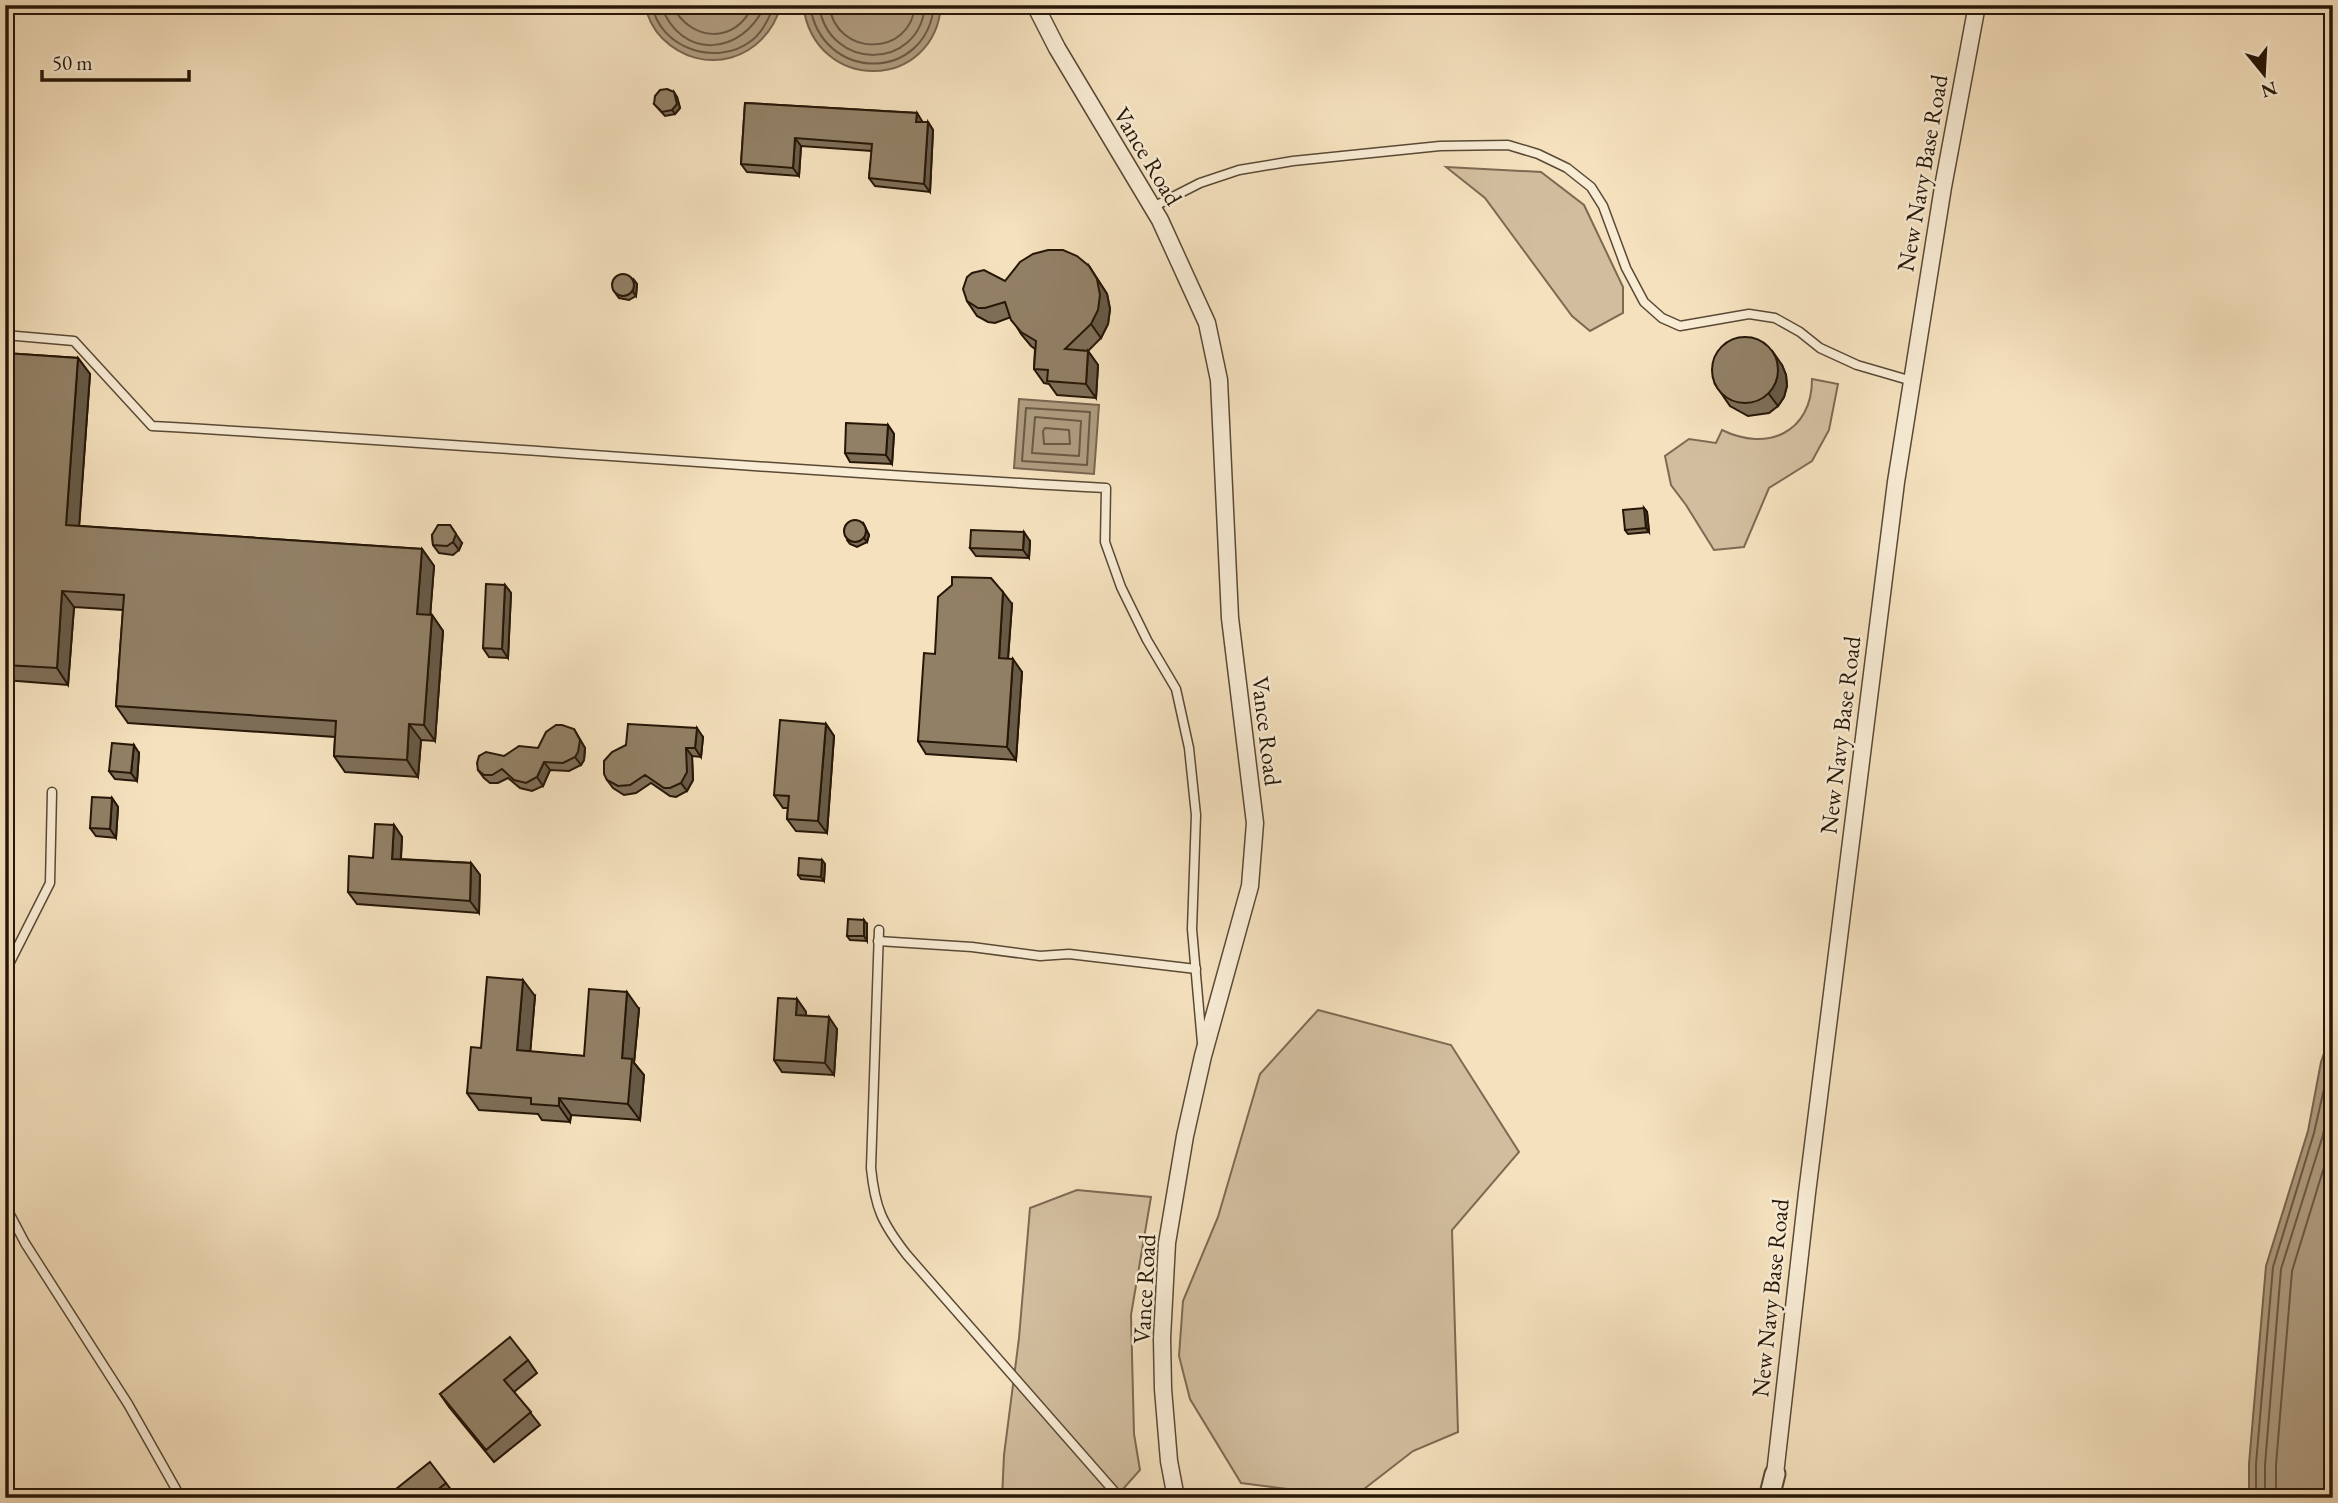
<svg xmlns="http://www.w3.org/2000/svg" width="2338" height="1503" viewBox="0 0 2338 1503" font-family="'EB Garamond',serif">
  <style>
    .green { fill: #d2be9f; stroke: #7c6a53; stroke-width: 2 }
    .water { fill: #af9c80; stroke: #786650; stroke-width: 2 }
    .lines { fill: none; stroke-linecap: round; stroke-linejoin: round }
    .shore { stroke: #6a5944; stroke-width: 2 }
    .service-casing { stroke: #5a4935; stroke-width: 11 }
    .minor-casing { stroke: #5a4935; stroke-width: 19 }
    .tertiary-casing { stroke: #5a4935; stroke-width: 23 }
    .service { stroke: #f8ecd5; stroke-width: 8 }
    .minor { stroke: #f8ecd5; stroke-width: 16 }
    .tertiary { stroke: #f8ecd5; stroke-width: 19 }
    .wall { fill: #7e6e58; stroke: #261607; stroke-width: 2 }
    .shaded-wall { fill: #665a47; stroke: #261607; stroke-width: 2 }
    .building { fill: #928066; stroke: #261607; stroke-width: 2 }
    .labels { text-anchor: middle; dominant-baseline: central; stroke-width: 5; stroke-linejoin: round; paint-order: stroke }
    .street-label { font-size: 24px; fill: #261607; stroke: #f8ecd5 }
  </style>
  <rect width="100%" height="100%" fill="#f5e1be"/>
  <filter id="stains"><feTurbulence type="fractalNoise" baseFrequency=".00286" numOctaves="4"/><feColorMatrix values="0 0 0 0 .2 0 0 0 0 .09 0 0 0 0 .02 0 0 0 .5 -.17"/></filter>
  <radialGradient id="worn" r=".72"><stop offset=".6" stop-color="#630" stop-opacity="0"/><stop offset="1" stop-color="#630" stop-opacity=".3"/></radialGradient>
  <g class="green">
    <path d="M1446 167 1541 172 1584 205 1623 287V313L1590 331 1572 316 1485 198Z"/>
    <path d="M1812 379 1838 384 1829 430 1812 461 1769 488 1744 547 1714 550 1686 505 1671 485 1665 456 1689 439 1716 443 1722 430C1767 452 1812 433 1812 379Z"/>
    <path d="M1318 1010 1451 1045 1519 1152 1452 1230 1458 1432 1413 1451 1364 1489 1295 1490 1241 1483 1190 1399 1179 1356 1183 1301 1218 1217 1260 1074Z"/>
    <path d="M1077 1190 1151 1197 1131 1315 1134 1434 1140 1470 1115 1498H1002L1004 1455 1019 1338 1030 1208Z"/>
  </g>
  <g class="water">
    <path d="M645 5H781C766 60 703 79 662 38 654 30 647 17 645 5Z"/>
    <path d="M803 5H941C935 91 815 95 803 5Z"/>
    <path d="M1019 399 1099 405 1094 474 1014 468Z"/>
    <path d="M2333 1028V1498H2249V1464L2266 1266 2308 1131 2321 1062Z"/>
  </g>
  <g class="lines">
    <g class="shore">
      <path d="M652 5C660 49 717 67 751 41 763 32 769 19 774 5"/>
      <path d="M661 5C680 60 742 57 765 5"/>
      <path d="M672 5C690 42 736 45 753 5"/>
      <path d="M810 5C821 83 927 83 934 5"/>
      <path d="M819 5C828 72 920 71 925 5"/>
      <path d="M829 5C836 58 911 57 915 5"/>
      <path d="M1026 408 1090 412 1087 465 1022 461Z"/>
      <path d="M1035 417 1081 421 1079 456 1032 453Z"/>
      <path d="M1045 428 1069 430 1070 444H1044L1043 431Z"/>
      <path d="M2256 1498V1464L2273 1267 2314 1133 2333 1049"/>
      <path d="M2265 1498V1465L2281 1269 2323 1135 2333 1084"/>
      <path d="M2276 1498V1465L2292 1271 2333 1138"/>
    </g>
    <g class="service-casing">
      <g id="service">
        <path d="M1153 207 1200 183 1239 170 1293 161 1440 146 1508 145 1538 154 1567 168 1591 187 1603 206 1626 268 1644 302 1662 318 1680 326 1749 314 1775 318 1800 332 1820 348 1857 365 1912 381"/>
        <path d="M5 335 74 341 152 426C470 444 788 471 1106 488L1105 542 1121 587 1147 640 1176 689 1189 748 1196 815 1192 929 1202 1043"/>
        <path d="M879 930 871 1168C875 1208 882 1223 907 1255L1120 1498"/>
        <path d="M878 941 972 947 1040 956 1069 954 1196 969"/>
        <path d="M5 972 50 883 52 792"/>
        <path d="M5 1205 25 1243 128 1404 181 1498"/>
      </g>
    </g>
    <g class="minor-casing">
      <g id="minor">
        <path d="M1035 5 1057 48 1160 220 1207 323 1219 380 1230 618 1255 823 1250 886 1203 1056 1185 1136 1167 1243 1162 1338 1163 1389 1169 1461 1176 1498"/>
        <path d="M1775 1474 1807 1193 1896 482 1943 187 1977 5"/>
      </g>
    </g>
    <g class="tertiary-casing">
      <path id="tertiary" d="M1769 1498 1775 1474"/>
    </g>
    <use href="#service" class="service"/>
    <use href="#minor" class="minor"/>
    <use href="#tertiary" class="tertiary"/>
  </g>
  <g class="wall">
    <path d="M677 97 680 108 675 114 665 116 654 104Z"/>
    <path d="M745 103 917 113 922 122H928L933 130 930 192 875 186 869 178 872 151 801 146 799 176 747 172 741 164Z"/>
    <path d="M1089 266 1107 294 1110 309 1108 324 1101 338 1088 351 1098 365 1096 398 1057 395 1049 384 1044 383 1034 369 1035 349 1031 346 1021 334 1011 317 995 323 988 322 977 316 967 301 1005 281Z"/>
    <path d="M634 280 637 284 636 296 629 300 619 298 616 294Z"/>
    <path d="M5 353 78 358 90 374 79 526 422 549 434 566 430 615H432L443 631 435 741 421 740 418 777 345 772 334 756 335 737 128 723 116 706 123 610 74 607 68 685 5 680Z"/>
    <path d="M1782 365 1786 375 1787 386 1784 397 1778 406 1769 413 1748 416 1730 406 1715 384Z"/>
    <path d="M888 425 894 434 892 464 850 462 845 453Z"/>
    <path d="M1644 508 1647 512 1649 532 1628 534 1625 530Z"/>
    <path d="M863 523 869 535 867 542 857 547 850 544 847 540Z"/>
    <path d="M432 535 462 543 459 550 453 555 439 553 433 545Z"/>
    <path d="M1030 541 1029 558 976 556 970 548Z"/>
    <path d="M505 585 511 593 508 658 489 657 483 648Z"/>
    <path d="M1012 604 1008 659 1022 672 1016 760 926 754 918 741 935 654Z"/>
    <path d="M826 724 834 736 827 833 796 831 787 819 788 808H783L774 795Z"/>
    <path d="M703 737 701 757 692 756 693 780 687 791 676 797 670 796 651 783 636 793 624 795 613 788 607 780Z"/>
    <path d="M579 738 585 748 584 760 581 765 569 771 550 770 543 786 532 791 520 788 508 778 498 783H490L484 778 478 770 504 756Z"/>
    <path d="M139 753 137 781 115 779 109 771Z"/>
    <path d="M112 798 118 807 116 838 96 836 90 828Z"/>
    <path d="M394 825 402 837 401 859 471 863 480 875 479 913 357 904 348 892 373 858Z"/>
    <path d="M822 860 825 864 824 881 801 879 798 875Z"/>
    <path d="M867 924V941L850 940 847 936Z"/>
    <path d="M535 996 530 1052 584 1056 639 1009 634 1063 644 1075 640 1120 571 1115 570 1122 542 1120 538 1114 479 1110 467 1093 481 1048Z"/>
    <path d="M797 999 806 1012 805 1015 837 1029 834 1075 782 1072 774 1060Z"/>
    <path d="M528 1360 537 1373 514 1392 540 1425 494 1462 449 1407 440 1394Z"/>
    <path d="M446 1483 455 1495 452 1498H394Z"/>
  </g>
  <g class="shaded-wall">
    <path d="M674 92 677 97 680 108 675 114 672 110Z"/>
    <path d="M917 113 922 121V130L916 122Z"/>
    <path d="M928 122 933 130 930 192 924 184Z"/>
    <path d="M795 138 801 146 799 176 793 168Z"/>
    <path d="M1089 266 1107 294 1110 309 1108 324 1101 338 1091 324Z"/>
    <path d="M634 280 637 284 636 296 633 292Z"/>
    <path d="M1088 351 1098 365 1096 398 1086 384Z"/>
    <path d="M1773 352 1782 365 1786 375 1787 386 1784 397 1778 406 1769 394Z"/>
    <path d="M78 358 90 374 78 542 66 525Z"/>
    <path d="M888 425 894 434 892 464 886 455Z"/>
    <path d="M1644 508 1647 512 1649 532 1646 528Z"/>
    <path d="M863 523 869 535 867 542 864 538Z"/>
    <path d="M450 525 462 543 459 550 453 542Z"/>
    <path d="M1024 532 1030 541 1029 558 1023 550Z"/>
    <path d="M422 549 434 566 429 631 417 614Z"/>
    <path d="M505 585 511 593 508 658 502 649Z"/>
    <path d="M62 591 74 607 68 685 57 668Z"/>
    <path d="M1003 592 1012 604 1007 671 999 658Z"/>
    <path d="M432 615 443 631 435 741 424 725Z"/>
    <path d="M1013 659 1022 672 1016 760 1007 747Z"/>
    <path d="M409 724 421 740 418 777 407 760Z"/>
    <path d="M826 724 834 736 827 833 818 821Z"/>
    <path d="M697 728 703 737 701 757 695 748Z"/>
    <path d="M574 729 585 748 584 760 581 765 575 757Z"/>
    <path d="M134 745 139 753 137 781 131 773Z"/>
    <path d="M686 748 692 756 693 780 687 791 681 783Z"/>
    <path d="M544 762 550 770 543 786 537 777Z"/>
    <path d="M112 798 118 807 116 838 110 829Z"/>
    <path d="M394 825 402 837 400 871 392 859Z"/>
    <path d="M822 860 825 864 824 881 821 877Z"/>
    <path d="M471 863 480 875 479 913 470 901Z"/>
    <path d="M864 920 867 924V941L864 936Z"/>
    <path d="M523 980 535 996 529 1067 517 1050Z"/>
    <path d="M627 992 639 1009 634 1063 644 1075 640 1120 628 1104 622 1058Z"/>
    <path d="M797 999 806 1012 805 1027 796 1015Z"/>
    <path d="M829 1017 837 1029 834 1075 825 1063Z"/>
    <path d="M559 1098 571 1115 570 1122 559 1106Z"/>
  </g>
  <g class="building">
    <path d="M667 89 674 92 677 104 672 110 662 112 654 104 655 96 660 90Z"/>
    <path d="M745 103 917 113 916 122H928L924 184 869 178 872 144 795 138 793 168 741 164Z"/>
    <path d="M1048 250H1063L1077 256 1089 266 1097 279 1100 295 1098 310 1091 324 1065 349 1088 351 1086 384 1047 381 1048 370 1034 369 1036 341 1021 332 1011 320 1005 302 985 308H978L967 301 963 289 967 277 972 273 984 270 1005 281 1020 262 1033 254Z"/>
    <circle cx="623" cy="285" r="11"/>
    <circle cx="1745" cy="370" r="33"/>
    <path d="M5 353 78 358 66 525 422 549 417 614 432 615 424 725 409 724 407 760 334 756 336 721 116 706 124 595 62 591 57 668 5 665Z"/>
    <path d="M846 423 888 425 886 455 845 453Z"/>
    <path d="M1644 508 1646 528 1625 530 1623 510Z"/>
    <circle cx="855" cy="531" r="11"/>
    <path d="M438 525H450L456 534 453 542 447 546 433 545 432 535Z"/>
    <path d="M971 530 1024 532 1023 550 970 548Z"/>
    <path d="M952 577 991 578 1003 592 999 658 1013 659 1007 747 918 741 924 653 935 654 938 597 952 585Z"/>
    <path d="M486 584 505 585 502 649 483 648Z"/>
    <path d="M780 720 826 724 818 821 787 819 789 796 774 795Z"/>
    <path d="M628 724 697 728 695 748H686L687 772 681 783 670 788H664L645 775 630 785 618 786 607 780 604 774V761L612 752 626 745Z"/>
    <path d="M556 725H562L574 729 580 740 578 752 575 757 563 763 544 762 537 777 526 783 514 780 502 769 492 775H484L478 770 477 763 479 756 486 752 504 756 519 746 538 748 546 732Z"/>
    <path d="M112 743 134 745 131 773 109 771Z"/>
    <path d="M92 797 112 798 110 829 90 828Z"/>
    <path d="M375 824 394 825 392 859 471 863 470 901 348 892 349 856 373 858Z"/>
    <path d="M799 858 822 860 821 877 798 875Z"/>
    <path d="M848 919 864 920V936H847Z"/>
    <path d="M487 977 523 980 517 1050 584 1056 589 989 627 992 622 1058 632 1059 628 1104 559 1098V1106L531 1104V1098L467 1093 471 1047 481 1048Z"/>
    <path d="M778 998 797 999 796 1015 829 1017 825 1063 774 1060Z"/>
    <path d="M510 1337 528 1360 504 1380 531 1412 486 1450 440 1394Z"/>
    <path d="M430 1462 446 1483 427 1498H394L391 1493Z"/>
  </g>
  <g class="labels">
    <g class="street-label">
      <text transform="translate(1148 156) rotate(59)">Vance Road</text>
      <text transform="translate(1922 173) rotate(-80)">New Navy Base Road</text>
      <text transform="translate(1267 731) rotate(83)">Vance Road</text>
      <text transform="translate(1840 735) rotate(-83)">New Navy Base Road</text>
      <text transform="translate(1144 1289) rotate(-87)">Vance Road</text>
      <text transform="translate(1770 1298) rotate(-84)">New Navy Base Road</text>
    </g>
  </g>
  <rect width="2338" height="1503" fill="none" stroke="#f5e1be" stroke-width="28"/>
  <rect x="7" y="7" width="2324" height="1489" fill="none" stroke="#261607" stroke-width="3.5"/>
  <rect x="14" y="14" width="2310" height="1475" fill="none" stroke="#261607" stroke-width="2"/>
  <g transform="translate(2264 74) rotate(162)" stroke="#f8ecd5" stroke-width="5" paint-order="stroke">
  <path d="M0-5L12 26L0 18L-12 26Z" fill="#261607"/>
  <text y="-10" font-size="19" font-weight="bold" text-anchor="middle" fill="#261607">N</text>
  </g>
  <path d="M42 70v10h147v-10" fill="none" stroke="#261607" stroke-width="3.5"/>
  <text x="52" y="70" font-size="21" fill="#261607" stroke="#f8ecd5" stroke-width="5" paint-order="stroke">50 m</text>
  <rect width="100%" height="100%" filter="url(#stains)"/>
  <rect width="100%" height="100%" fill="url(#worn)"/>
</svg>
